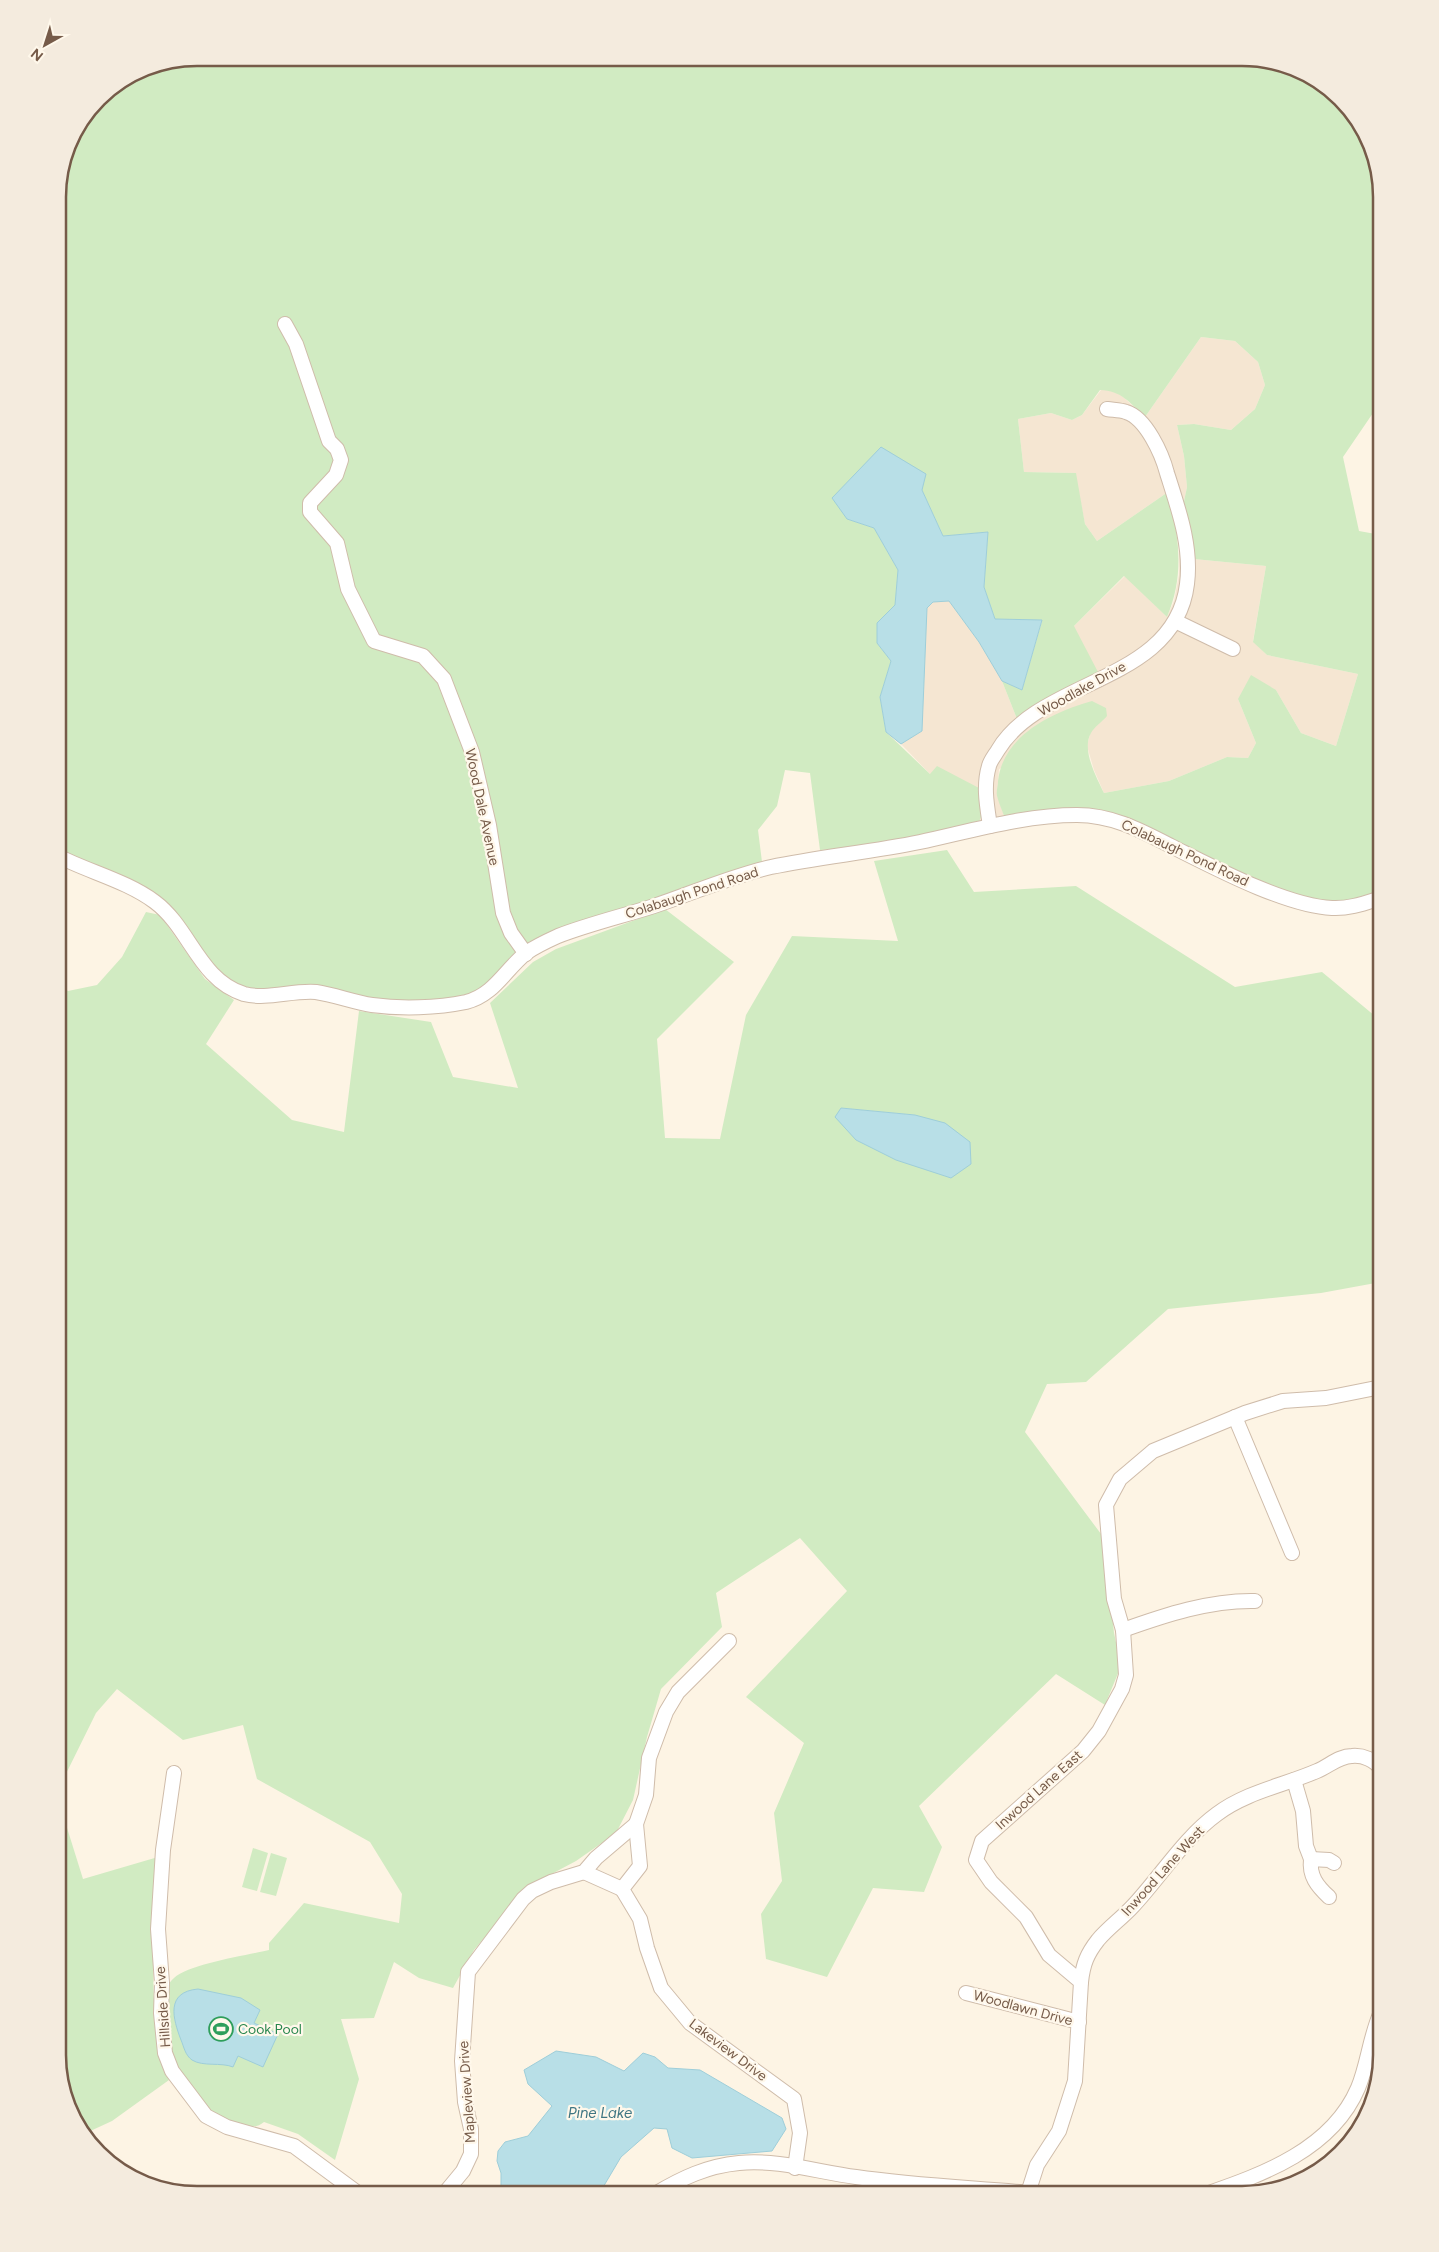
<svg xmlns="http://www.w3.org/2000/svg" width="1439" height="2252" viewBox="0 0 1439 2252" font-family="Figtree,sans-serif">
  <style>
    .residential { fill: #f5e6d2 }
    .green { fill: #d1ebc2; fill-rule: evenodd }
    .water { fill: #b8dfe7; stroke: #9eced9 }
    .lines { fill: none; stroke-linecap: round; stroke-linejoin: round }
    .minor-casing { stroke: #cfbcaa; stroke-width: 16 }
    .minor { stroke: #fff; stroke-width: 14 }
    .labels { text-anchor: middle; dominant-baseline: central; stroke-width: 4.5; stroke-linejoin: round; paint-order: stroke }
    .street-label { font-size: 14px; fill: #765b49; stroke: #fff8eb }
    .leisure-label { font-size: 14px; fill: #27864d; stroke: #fff8eb; text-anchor: start }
    .water-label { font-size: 15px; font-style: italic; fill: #3f7683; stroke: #fff8eb }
    .rim { fill: none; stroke: #765b49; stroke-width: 2.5 }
  </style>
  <rect width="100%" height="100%" fill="#fdf4e4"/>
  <path class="residential" d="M1201 337 1235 341 1258 362 1265 385 1255 409 1231 430 1194 424 1177 425 1184 456 1187 487 1183 506 1194 559 1266 566 1253 641 1267 655 1358 674 1336 746 1301 733 1276 690 1238 699 1256 743 1248 758 1227 757 1169 781 1104 793 1094 770 1087 746 1090 734 999 769 997 795 1005 818 978 824V788L930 774 901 744 922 731 927 608 933 602 949 601 979 642 1002 681 1017 719 1074 626 1125 576 1167 617 1174 601 1179 575V547L1168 492 1097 541 1085 524 1075 473 1024 472 1018 419 1051 413 1072 420 1082 415 1101 390H1112L1121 395 1145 417Z"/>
  <g class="green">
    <path d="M197 58H1251L1319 81 1367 135 1381 197V416L1373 413 1343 457 1359 531 1381 535V893C1371 895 1359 900 1348 901 1293 904 1218 863 1168 838 1147 827 1129 816 1106 811 1073 803 1037 813 1005 818 1002 811 999 803 997 796 996 791 998 786 998 781 1003 735 1053 712 1092 701L1106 708 1107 716C1102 722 1094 727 1091 733 1081 750 1097 778 1104 793L1169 781 1227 757 1248 758 1256 743 1238 699 1251 675 1276 690 1301 733 1336 746 1358 674 1267 655 1253 642 1266 566 1194 559 1183 506 1187 487 1184 456 1177 425 1194 424 1231 430 1255 409 1265 385 1258 362 1235 341 1201 337 1145 417C1131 404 1121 390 1100 390L1082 415 1072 420 1051 413 1018 419 1024 472 1076 473 1085 524 1097 541 1168 492C1179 535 1185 575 1167 617L1124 576 1074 626 1098 672 1017 719 1002 681 1022 690 1042 621 995 619 984 587 988 532 943 536 922 490 847 519 874 528 898 570 895 606 877 643 891 661 880 697 886 732 930 774 937 766 979 788 981 817 978 824 862 847 820 850 810 773 785 770 777 806 758 830 762 862 529 942 487 988 457 998 394 1001 367 999 312 985 284 990H250L223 980 182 922 58 850V188L68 143 99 98 144 68Z"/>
    <path d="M947 850 974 892 1076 886 1235 987 1322 972 1381 1021V1282L1321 1293 1168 1309 1086 1382 1047 1384 1025 1432 1104 1538 1114 1633 1121 1666 1105 1705 1056 1674 919 1806 942 1847 924 1892 873 1888 827 1977 766 1959 761 1914 782 1881 774 1813 804 1743 746 1697 847 1591 800 1538 716 1593 722 1627 661 1689 647 1737 633 1800 616 1833 576 1861 527 1887 474 1950 453 1988 419 1978 394 1962 374 2018 341 2019 359 2079 335 2160 298 2134 264 2122C256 2129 248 2126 239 2124 229 2122 219 2119 211 2112 199 2103 176 2071 172 2056 168 2041 167 2022 167 2006 167 1996 165 1985 174 1978 189 1964 248 1955 269 1950V1943L304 1903 399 1923 402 1894 370 1842 257 1779 243 1725 183 1740 117 1689 96 1713 58 1790V984L68 991 97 985 122 957 146 912 160 915 205 979 234 1000 206 1044 292 1120 344 1132 359 1011 431 1022 453 1077 518 1088 490 1003 533 962 556 949 665 909 734 962 657 1039 665 1138 720 1139 746 1015 792 936 898 941 874 861ZM841 1108 915 1115 951 1178Z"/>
    <path d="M58 1799 83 1879 158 1857C156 1921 144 2022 169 2080L112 2121 86 2133 72 2117 58 2055Z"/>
    <path d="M253 1848 268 1853 257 1891 242 1887Z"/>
    <path d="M271 1853 287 1858 276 1896 260 1892Z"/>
  </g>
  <g class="water">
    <path d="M881 447 926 474 922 490 943 536 988 532 984 587 995 619 1042 620 1022 690 1002 681 979 642 949 601 933 602 927 608 922 731 901 744 886 732 880 697 891 661 877 643V623L895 605 898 570 874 528 847 519 832 498Z"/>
    <path d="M841 1108 915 1115 945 1123 970 1142 971 1164 951 1178 896 1160 856 1140 835 1117Z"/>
    <path d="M198 1989 241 1998 260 2010 254 2023 278 2034 263 2067 238 2056 233 2067C221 2062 203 2067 192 2060 185 2055 184 2047 181 2040 173 2019 165 1992 198 1989Z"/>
    <path d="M556 2051 596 2057 624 2071 643 2053 655 2057 668 2068 700 2070 782 2118 786 2129 772 2151 692 2158 672 2148 667 2129 654 2128 621 2157 599 2194H501V2173L497 2161 498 2151 505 2142 528 2136 552 2106 528 2084 524 2070Z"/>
  </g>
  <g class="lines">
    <g class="minor-casing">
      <g id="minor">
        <path d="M285 324 296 344 329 441 337 449 341 460 336 475 310 503V512L337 543 348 589 374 641 423 656 444 679 472 752 489 825 503 913 511 933 526 954"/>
        <path d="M1175 621 1233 649"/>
        <path d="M990 826C987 806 983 786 989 766 990 761 995 755 998 750 1041 678 1175 683 1187 584 1192 546 1178 508 1167 473 1162 454 1146 418 1126 412 1120 410 1113 410 1107 409"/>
        <path d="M58 856C89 872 127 881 155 902 190 928 199 980 244 994 267 1000 292 990 316 992 335 995 353 1002 372 1005 401 1009 437 1008 466 1002 494 995 505 970 526 953 536 946 547 941 558 936 589 924 623 916 654 906 693 893 731 876 771 867 820 857 871 852 920 842 971 831 1024 815 1077 815 1112 815 1140 830 1171 846 1213 867 1286 906 1332 908 1349 909 1365 903 1381 898"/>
        <path d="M1235 1417 1292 1553"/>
        <path d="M1123 1630C1165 1615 1210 1600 1255 1601"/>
        <path d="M729 1641 678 1692 666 1712 649 1758 646 1795 636 1824 640 1866 622 1889 640 1919 647 1948 661 1988 690 2023 794 2099 800 2133 795 2168"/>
        <path d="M174 1773 163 1850 158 1929 162 1983 161 2013 165 2053 172 2071 206 2116 227 2127 294 2146 359 2194"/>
        <path d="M1294 1780 1303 1811 1306 1846 1311 1859"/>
        <path d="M584 1872 622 1889"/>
        <path d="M1329 1897C1317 1886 1309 1876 1311 1859L1329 1860 1334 1863"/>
        <path d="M1081 1982C1083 1964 1087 1954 1098 1940 1108 1928 1122 1918 1133 1906 1161 1876 1184 1838 1217 1814 1246 1792 1285 1785 1317 1771 1329 1766 1339 1756 1352 1756 1363 1755 1375 1760 1381 1769"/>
        <path d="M966 1993 1079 2022"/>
        <path d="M1028 2193 1037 2165 1059 2131 1075 2081 1081 1982 1049 1955 1026 1917 991 1882 976 1860 982 1841 1083 1751 1099 1731 1122 1689 1126 1675 1123 1630 1114 1599 1106 1505 1120 1479 1153 1451 1245 1413 1283 1401 1326 1398 1381 1387"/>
        <path d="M444 2194 463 2171 471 2154V2129L465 2102 462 2061 468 1972 523 1899 532 1891 551 1882 584 1872 596 1858 636 1824"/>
        <path d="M655 2194C682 2178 707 2166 739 2163 777 2159 818 2172 856 2177 917 2186 979 2188 1041 2194"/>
        <path d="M1206 2194C1264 2174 1332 2149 1358 2088 1368 2064 1370 2036 1381 2012"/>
      </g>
    </g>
    <use href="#minor" class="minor"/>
  </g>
  <defs>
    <g id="stadium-ring" transform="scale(1.25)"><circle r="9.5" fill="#fff8eb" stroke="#2e9e5b" stroke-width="1.5"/><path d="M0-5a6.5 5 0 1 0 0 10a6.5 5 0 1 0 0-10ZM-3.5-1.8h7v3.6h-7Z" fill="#2e9e5b"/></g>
  </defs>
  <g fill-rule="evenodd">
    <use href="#stadium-ring" x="221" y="2029"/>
  </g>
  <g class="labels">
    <g class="street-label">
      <text transform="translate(1082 689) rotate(-29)">Woodlake Drive</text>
      <text transform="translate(482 807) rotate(78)">Wood Dale Avenue</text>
      <text transform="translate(1185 853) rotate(25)">Colabaugh Pond Road</text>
      <text transform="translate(692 893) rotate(-18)">Colabaugh Pond Road</text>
      <text transform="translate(1039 1790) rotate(-42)">Inwood Lane East</text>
      <text transform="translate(1163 1871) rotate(-48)">Inwood Lane West</text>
      <text transform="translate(163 2007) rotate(-94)">Hillside Drive</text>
      <text transform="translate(1023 2008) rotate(15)">Woodlawn Drive</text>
      <text transform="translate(728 2050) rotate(37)">Lakeview Drive</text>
      <text transform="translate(467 2092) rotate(-94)">Mapleview Drive</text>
    </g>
    <g class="leisure-label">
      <text x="238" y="2029">Cook Pool</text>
    </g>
    <g class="water-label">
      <text x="600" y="2113">Pine Lake</text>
    </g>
  </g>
  <path d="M0 0H1439V2252H0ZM197 66H1242A131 131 0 0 1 1373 197V2055A131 131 0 0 1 1242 2186H197A131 131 0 0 1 66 2055V197A131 131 0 0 1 197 66Z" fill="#f4ebde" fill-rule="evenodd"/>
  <path class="rim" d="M197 66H1242A131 131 0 0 1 1373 197V2055A131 131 0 0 1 1242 2186H197A131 131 0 0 1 66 2055V197A131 131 0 0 1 197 66Z"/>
  <g transform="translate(45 45) rotate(219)" stroke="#fff8eb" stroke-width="4" paint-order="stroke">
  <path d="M0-4L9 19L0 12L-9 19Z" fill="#765b49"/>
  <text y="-8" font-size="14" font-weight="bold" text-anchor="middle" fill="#765b49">N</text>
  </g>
</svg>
